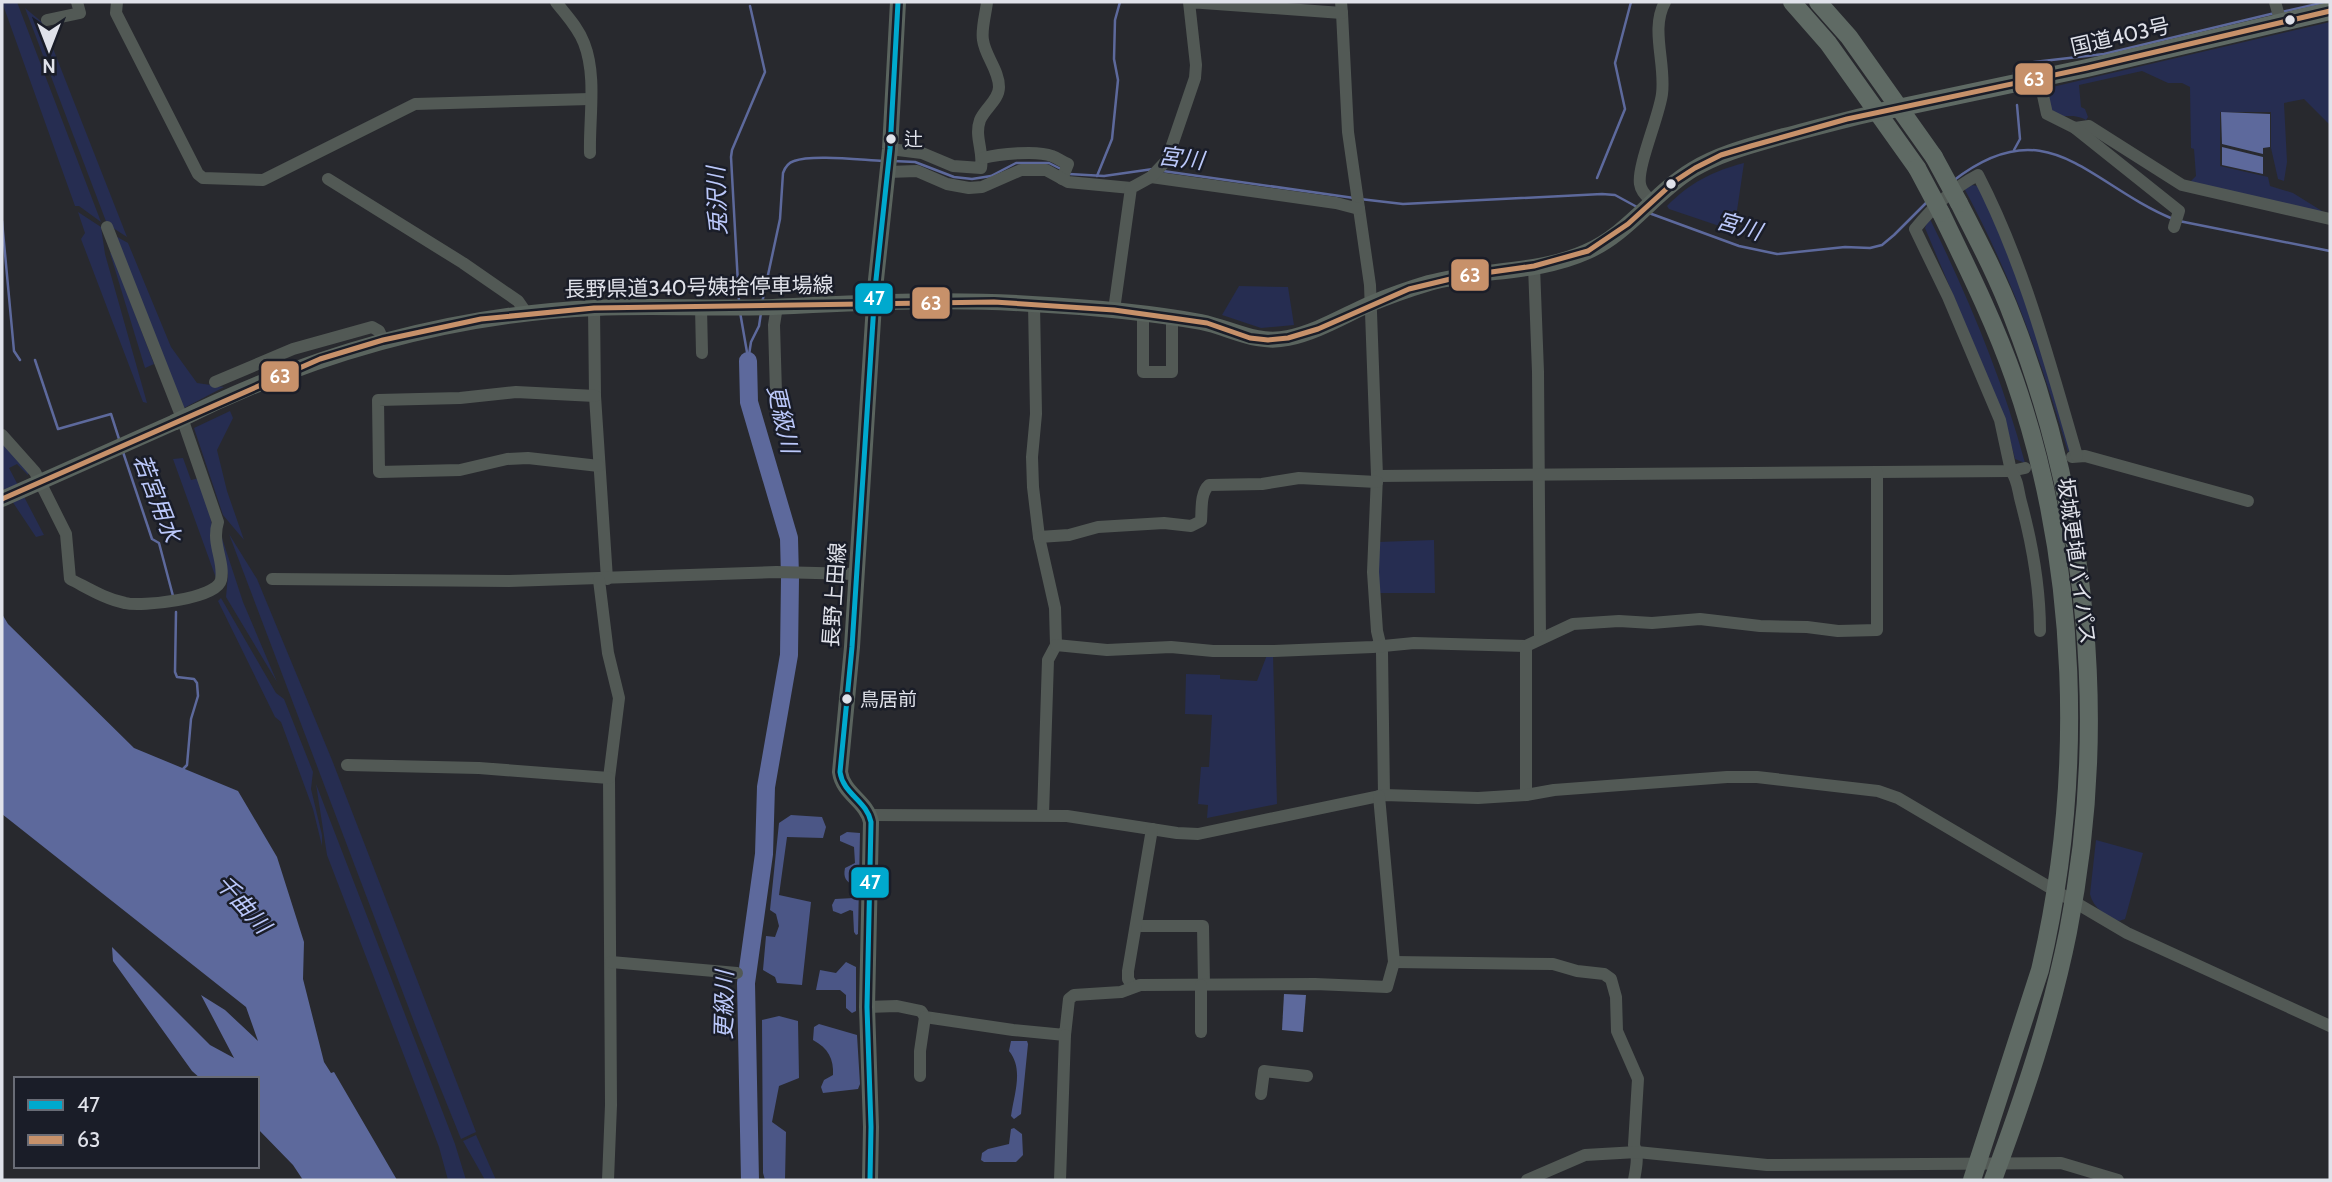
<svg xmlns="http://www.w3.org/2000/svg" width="2332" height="1182" viewBox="0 0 2332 1182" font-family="Cabin,'Noto Sans JP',sans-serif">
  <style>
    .green { fill: #262d51 }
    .forest { fill: #4b5686 }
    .water { fill: #5d699c }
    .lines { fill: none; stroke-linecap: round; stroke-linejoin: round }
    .stream { stroke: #5d699c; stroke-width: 2.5 }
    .river { stroke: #5d699c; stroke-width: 18 }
    .minor { stroke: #525955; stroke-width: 12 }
    .major { stroke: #5a645e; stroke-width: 16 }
    .highway { stroke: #5f6a64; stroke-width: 18 }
    .major-bridge { stroke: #5a645e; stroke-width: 16 }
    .highway-bridge { stroke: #5f6a64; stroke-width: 18 }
    .bus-1-casing { stroke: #1a1d28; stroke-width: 10 }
    .bus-2-casing { stroke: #1a1d28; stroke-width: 10 }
    .bus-1 { stroke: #00a9ce; stroke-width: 5 }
    .bus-2 { stroke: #c7916a; stroke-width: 5 }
    .bus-dot { fill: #e0e2ea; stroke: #1a1d28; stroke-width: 2.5 }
    .labels { text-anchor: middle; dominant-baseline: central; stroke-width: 5; stroke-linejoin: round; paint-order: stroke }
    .bus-label { font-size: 19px; fill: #e0e2ea; stroke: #1a1d28; text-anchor: start }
    .street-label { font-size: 21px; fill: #e0e2ea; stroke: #1a1d28 }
    .water-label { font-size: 23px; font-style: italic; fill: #bbc8fa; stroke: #1a1d28 }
    .line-badge { stroke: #1a1d28; stroke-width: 2.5 }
    .badge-label { font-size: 19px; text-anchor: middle; font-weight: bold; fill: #fff }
  </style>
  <rect width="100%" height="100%" fill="#28292e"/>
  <g class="green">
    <path d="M2 2H17L101 222 79 206H75Z"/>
    <path d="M25 8 43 23 127 237 107 224Z"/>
    <path d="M2330 22V125L2304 99 2284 103 2287 162 2284 181 2278 179 2271 148V112H2220V166L2268 177 2270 186 2293 193 2330 216 2190 182 2196 176 2194 149 2191 148 2190 87 2182 83H2168L2142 71 2079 85 2081 107 2085 109 2088 117 2086 120C2066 108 2049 131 2048 88Z"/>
    <path d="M1744 163 1734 231 1669 209 1667 206C1689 183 1713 171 1744 163Z"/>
    <path d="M1971 185 1978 186 2002 236 2026 298 2070 449 2068 452C2041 359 2010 273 1964 188Z"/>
    <path d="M78 212 101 227 105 254 147 403 143 402 81 239 85 233Z"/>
    <path d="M1929 217C1968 297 2002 377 2025 463L2015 459 2004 416 1925 228Z"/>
    <path d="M112 234 128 243 171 347 197 383 224 387 184 408Z"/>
    <path d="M110 253H112L154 364 145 368Z"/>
    <path d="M1239 286 1288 287 1294 325 1261 328 1222 315Z"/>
    <path d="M230 411 233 418 217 450 227 491 244 540 223 515 194 428Z"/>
    <path d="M2 441 28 468V475L17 464 9 468 44 535 36 537 2 486Z"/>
    <path d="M183 458 191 480 199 478C209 510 219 543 216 578L173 459Z"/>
    <path d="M229 534 257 579 332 760 476 1132 461 1139 419 1035Z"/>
    <path d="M221 535 243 602 277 682 226 597 228 575 219 545Z"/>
    <path d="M1434 540 1435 593H1379L1378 542Z"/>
    <path d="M221 598 276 693 284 699 313 772 311 789 322 835V846L313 809 281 722 275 717 218 601Z"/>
    <path d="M1267 655H1273L1277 804 1207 818 1208 805 1198 804 1201 767H1209L1212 715 1185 714 1186 674 1220 675V679L1257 681Z"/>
    <path d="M316 784 455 1144 466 1180H448L439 1147 327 855Z"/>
    <path d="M2096 840 2143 853 2125 919 2119 921C2106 916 2093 908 2090 894Z"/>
    <path d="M476 1135 496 1180H485L463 1141Z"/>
  </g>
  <g class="forest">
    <path d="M791 815 822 817 826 827 823 838 787 837 779 895 811 902 802 985 777 983 775 977 763 970 766 936 775 937 779 926 776 914 770 910 779 823Z"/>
    <path d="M847 832 860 833 858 934 856 935 854 932 853 911 850 910 841 914 833 911 832 905 835 899 854 898V886C846 881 843 878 845 868L855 863 854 847 840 841V836Z"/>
    <path d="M846 962 856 967V1011L852 1013 846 1008V995L840 990H816L820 970 836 973Z"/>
    <path d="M779 1016 798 1021 799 1078 779 1086 772 1122 786 1132 785 1180H765L763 1173 762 1020Z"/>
    <path d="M819 1024 857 1035 860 1084 858 1089 823 1093 821 1087 824 1080 833 1075C834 1059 828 1048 813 1040L814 1027Z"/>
    <path d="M1011 1041H1027L1028 1044 1021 1114 1014 1119 1011 1116C1014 1094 1024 1069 1009 1051Z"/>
    <path d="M1014 1128 1022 1134 1023 1155 1016 1162H984L981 1160 982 1153 988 1149 1009 1144 1011 1129Z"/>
  </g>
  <g class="water">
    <path d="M2221 112 2270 114V147L2263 148V154L2222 144Z"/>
    <path d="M2222 147 2263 157V174L2222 165Z"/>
    <path d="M2 614 8 624 134 748 238 791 277 857 304 942 303 979 324 1062 331 1073 334 1072 397 1180H303L293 1165 257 1128V1079H201L192 1071 113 961 112 947 210 1045 234 1058 201 995 225 1010 258 1041 246 1007 2 814Z"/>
    <path d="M1284 994 1306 995 1303 1032 1282 1030Z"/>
  </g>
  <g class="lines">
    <g class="stream">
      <path d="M2282 12 2326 2"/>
      <path d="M2014 73 2019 68 2034 62 2104 54 2275 13"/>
      <path d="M2014 150 2020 139 2017 105"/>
      <path d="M893 161 915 162 954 177 972 179 991 176 1016 163H1049L1061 169"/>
      <path d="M1163 171 1354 198"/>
      <path d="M1069 174 1104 176 1153 169"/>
      <path d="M1097 176 1112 139 1118 80 1114 59 1115 20 1120 2"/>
      <path d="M1597 178 1625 109 1615 63 1631 2"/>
      <path d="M1953 181C2048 107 2088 184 2173 219"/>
      <path d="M1360 199 1403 204 1602 194 1615 195 1637 207"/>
      <path d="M1649 213 1739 246 1777 254 1845 247 1870 248 1882 245 1894 235 1926 203"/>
      <path d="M2 221 14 351 20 360"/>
      <path d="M2179 221 2330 251"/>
      <path d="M739 302 731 157 732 150 765 72 750 6"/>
      <path d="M762 303 780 219 783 173C785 167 788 163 794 161 812 154 861 160 883 161"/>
      <path d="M740 312 748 358"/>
      <path d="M35 360 58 429 111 414 119 439"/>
      <path d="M748 361 751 342 759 326 761 313"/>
      <path d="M123 452 152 539 159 543 173 596"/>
      <path d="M176 612 175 672 177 677 194 679 197 683 198 696 191 719 187 765 182 770"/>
    </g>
    <path class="river" d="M748 361 749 402 789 538 790 578 789 655 766 787 764 854 746 983 750 1180"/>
    <g class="minor">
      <path d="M117 2 116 13 198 174 203 178 263 180 415 104 590 99"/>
      <path d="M556 2C566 15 578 27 584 43 597 76 589 118 590 153"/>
      <path d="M2275 2 2281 23"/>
      <path d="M1342 13 1348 132 1370 285 1377 476 1373 572 1377 631 1382 652 1384 795"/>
      <path d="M47 20 80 13 77 2"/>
      <path d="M2039 77 2047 114 2075 128 2089 126 2182 185 2330 219"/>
      <path d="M2075 128 2179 211 2174 227"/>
      <path d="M890 149 922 153 953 166 981 168C984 151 974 137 980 120 985 108 999 100 999 87 999 70 985 56 983 40 981 29 986 13 987 2"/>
      <path d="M983 158C999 154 1037 150 1052 156 1058 158 1062 162 1068 164L1062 179"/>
      <path d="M888 172 917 171 947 184 969 188 982 187 1021 170H1046L1068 182 1131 188"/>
      <path d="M1151 177 1336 203 1359 209"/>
      <path d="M328 179 463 263 518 301 527 314"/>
      <path d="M1652 202C1647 196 1641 192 1640 184 1637 166 1659 117 1662 94 1666 63 1650 29 1665 2"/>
      <path d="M1534 266 1538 372 1540 638"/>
      <path d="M1034 304 1036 414 1032 457 1033 487 1039 537 1055 608 1056 645 1048 660 1043 815"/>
      <path d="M701 307 702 353"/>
      <path d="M594 308 595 396 607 579"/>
      <path d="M1114 310 1131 188 1151 177 1167 160 1195 78 1196 65 1189 2 1342 13 1341 2"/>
      <path d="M1143 314V372H1172V318"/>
      <path d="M215 382 293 349 372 327 379 331 383 340"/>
      <path d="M776 393 774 325 777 306"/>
      <path d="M595 396 516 392 460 398 378 400 379 472 460 470 507 459 528 458 599 466"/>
      <path d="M2 435 35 472 66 534 70 579C88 588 105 599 125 603 141 607 217 599 221 580 225 561 211 544 218 522L182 418 107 227"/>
      <path d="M2072 457 2085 456 2248 501"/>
      <path d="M1377 476 2011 471 2025 468"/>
      <path d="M1039 537 1069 535 1098 527 1164 523 1191 526 1201 521C1202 510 1200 493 1209 485L1262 484 1299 478 1377 482"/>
      <path d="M272 579 509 581 776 572 856 574"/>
      <path d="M599 580 608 653 619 698 609 778 611 1105 608 1180"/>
      <path d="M2040 631C2040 588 2032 543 2021 502 2018 491 2018 480 2011 471L2000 420 1948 297 1915 229C1932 208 1953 188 1978 175 2024 264 2049 360 2077 456"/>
      <path d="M1056 645 1107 650 1171 647 1213 651H1274L1373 647 1414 643 1526 646 1573 624 1619 621 1652 623 1700 619 1760 626 1807 627 1838 631 1877 630V472"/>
      <path d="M1526 646V795"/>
      <path d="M347 765 479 768 609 778"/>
      <path d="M870 815 1067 816 1177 833 1198 834 1384 795 1478 798 1526 795 1554 790 1727 777H1757L1878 791 1898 798 2127 933 2330 1026"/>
      <path d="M1136 926H1203L1204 985"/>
      <path d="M611 962 737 973"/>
      <path d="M1394 962 1553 964 1577 971 1604 974 1611 979 1616 997 1617 1031 1638 1079 1634 1145C1639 1157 1636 1168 1634 1180"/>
      <path d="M1133 987 1128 979V971L1152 829"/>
      <path d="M867 1007 897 1006 921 1011 925 1017 1013 1030 1065 1035 1069 999 1074 995 1121 992 1140 985 1315 984 1387 987 1394 962 1379 796"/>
      <path d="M1201 1032V985"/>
      <path d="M920 1076V1051L925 1017"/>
      <path d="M1261 1094 1264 1071 1307 1076"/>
      <path d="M1060 1180 1065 1035"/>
      <path d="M1527 1180 1585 1155 1637 1152 1767 1165 2061 1163 2118 1180"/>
    </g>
    <g class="major">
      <path d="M175 422C306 356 447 315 594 308 654 305 714 309 773 307 859 303 946 298 1032 304 1088 307 1146 312 1201 322 1231 328 1256 345 1288 338 1317 332 1343 316 1370 304 1389 296 1409 289 1429 283 1480 269 1537 274 1586 252 1628 234 1654 193 1692 170 1720 153 1753 145 1784 136 1815 128 1847 119 1879 112"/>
      <path d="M870 1180 871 1127 867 1007 871 822C867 801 843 794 840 772L852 647 875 289 890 149 898 2"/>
    </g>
    <g class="highway">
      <path d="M1792 2 1828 43 1917 168"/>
      <path d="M1818 2 1849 37 1934 157"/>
      <path d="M1879 112 2087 68 2330 11"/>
      <path d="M1959 203C1978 240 1998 278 2013 318 2089 513 2109 726 2068 932 2051 1017 2023 1099 1993 1180"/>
      <path d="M1941 213C1967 267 1994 321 2014 378 2079 564 2085 779 2040 970L1972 1180"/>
    </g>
    <path class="major-bridge" d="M2 499 175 422"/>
    <g class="highway-bridge">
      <path d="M1934 157 1959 203"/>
      <path d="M1917 168 1941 213"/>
    </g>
    <g class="bus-1-casing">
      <path id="bus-1" d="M870 1180 871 1127 867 1007 871 822C867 801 843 794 840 772L852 647 875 289 890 149 898 2"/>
    </g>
    <g class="bus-2-casing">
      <path id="bus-2" d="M2 499 320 359 383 340 481 319 594 308 994 302 1114 310 1172 318 1207 323 1250 338 1268 340 1288 338 1318 329 1409 289 1463 276 1534 266 1588 251 1628 224 1675 181 1695 168 1721 155 1751 146 1847 119 2087 68 2330 11"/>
    </g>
    <use href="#bus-1" class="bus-1"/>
    <use href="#bus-2" class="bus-2"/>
  </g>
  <g class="bus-dot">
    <circle cx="2290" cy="20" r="6"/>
    <circle cx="891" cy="139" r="6"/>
    <circle cx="1671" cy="184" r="6"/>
    <circle cx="847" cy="699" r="6"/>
  </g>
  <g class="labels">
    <g class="bus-label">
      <text x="904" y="139">辻</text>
      <text x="860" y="699">鳥居前</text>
    </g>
    <g class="street-label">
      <text transform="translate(2120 36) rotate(-13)">国道403号</text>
      <text transform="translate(699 287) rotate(-1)">長野県道340号姨捨停車場線</text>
      <text transform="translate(2077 561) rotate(82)">坂城更埴バイパス</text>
      <text transform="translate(834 595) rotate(-86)">長野上田線</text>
    </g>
    <g class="water-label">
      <text transform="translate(1181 158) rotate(7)">宮川</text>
      <text transform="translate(717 201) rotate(-92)">兎沢川</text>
      <text transform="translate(1739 226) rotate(16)">宮川</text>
      <text transform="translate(783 419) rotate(77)">更級川</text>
      <text transform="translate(157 498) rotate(69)">若宮用水</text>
      <text transform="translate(243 904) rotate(48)">千曲川</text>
      <text transform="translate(724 1005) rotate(-89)">更級川</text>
    </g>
  </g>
  <g class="line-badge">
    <rect x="2014" y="62" width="40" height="34" rx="7" fill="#c7916a"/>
    <rect x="1450" y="258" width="40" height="34" rx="7" fill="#c7916a"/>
    <rect x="854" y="282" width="40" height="33" rx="7" fill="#00a9ce"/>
    <rect x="911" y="286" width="40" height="34" rx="7" fill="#c7916a"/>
    <rect x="260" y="360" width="40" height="33" rx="7" fill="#c7916a"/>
    <rect x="850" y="866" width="40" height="33" rx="7" fill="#00a9ce"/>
  </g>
  <g class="badge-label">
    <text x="2034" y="86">63</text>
    <text x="1470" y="282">63</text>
    <text x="874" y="305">47</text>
    <text x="931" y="310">63</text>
    <text x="280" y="383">63</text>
    <text x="870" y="889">47</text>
  </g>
  <rect width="2332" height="1182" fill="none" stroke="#e0e2ea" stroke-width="7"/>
  <rect x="14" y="1077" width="245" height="91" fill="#1a1d28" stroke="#696c76" stroke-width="2"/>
  <rect x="28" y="1100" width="35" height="10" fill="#00a9ce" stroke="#696c76" stroke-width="2"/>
  <text x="77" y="1112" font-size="21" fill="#e0e2ea">47</text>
  <rect x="28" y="1135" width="35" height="10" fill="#c7916a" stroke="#696c76" stroke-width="2"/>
  <text x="77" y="1147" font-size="21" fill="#e0e2ea">63</text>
  <g transform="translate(49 49) rotate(180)" stroke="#1a1d28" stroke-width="5" paint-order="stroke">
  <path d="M0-5L12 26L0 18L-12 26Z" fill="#e0e2ea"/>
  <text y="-10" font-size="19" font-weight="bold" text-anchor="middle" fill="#e0e2ea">N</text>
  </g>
</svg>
